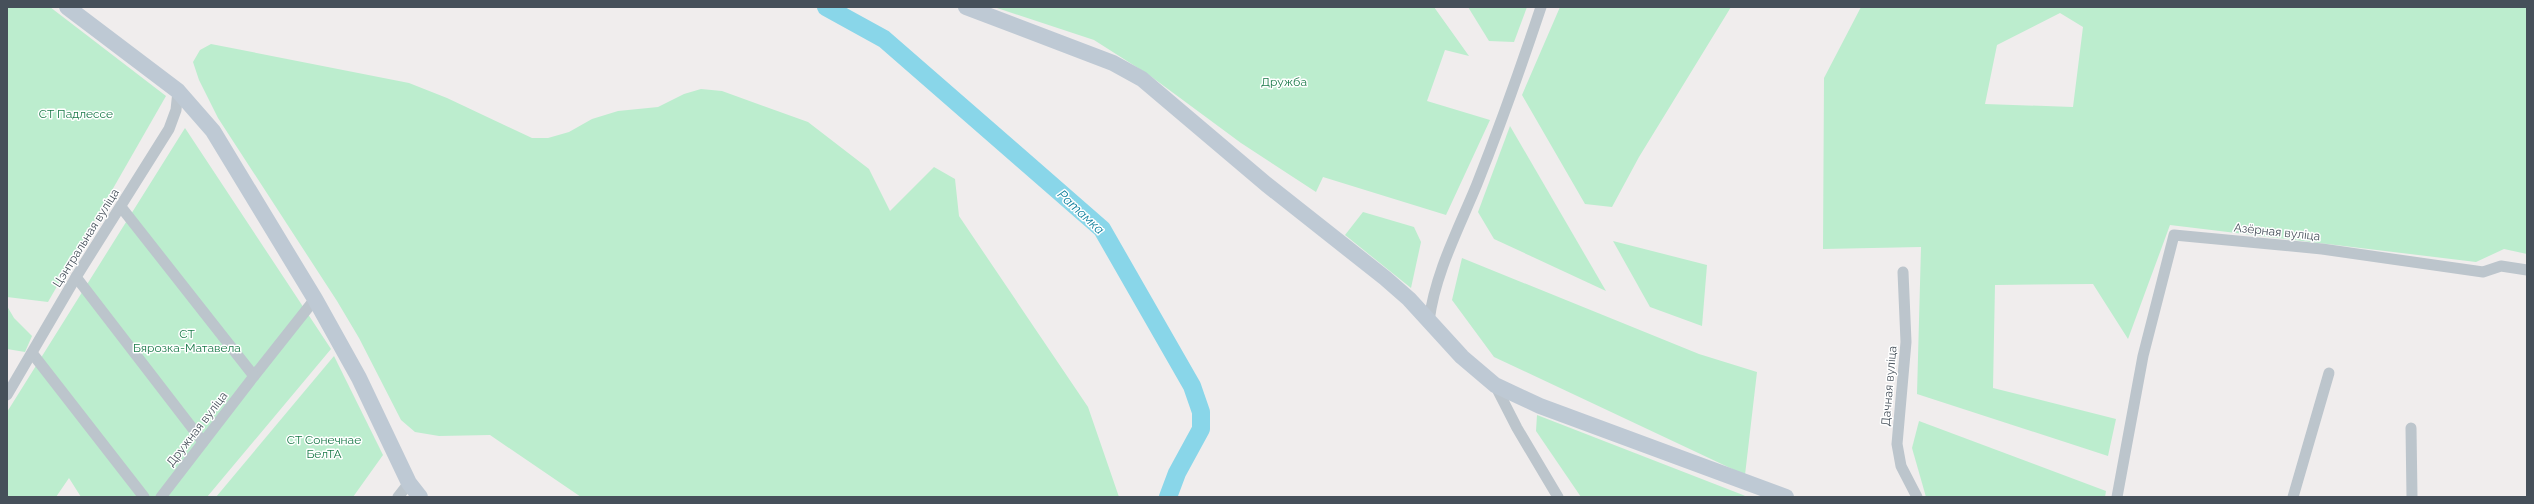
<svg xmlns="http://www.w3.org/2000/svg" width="2534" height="504" viewBox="0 0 2534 504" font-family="Raleway,sans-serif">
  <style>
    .green { fill: #bcedce; fill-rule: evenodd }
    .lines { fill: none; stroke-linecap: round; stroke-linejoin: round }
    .river { stroke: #89d6e9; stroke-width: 18 }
    .street { stroke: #bcc5cc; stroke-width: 11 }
    .secondary { stroke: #bec9d4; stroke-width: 16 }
    .labels { text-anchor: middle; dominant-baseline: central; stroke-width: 3; stroke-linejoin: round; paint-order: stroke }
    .park-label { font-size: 12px; fill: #197948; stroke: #fff }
    .street-label { font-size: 12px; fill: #46505a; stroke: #fff }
    .water-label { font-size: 13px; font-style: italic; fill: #0f7f9c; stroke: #fff }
  </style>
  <rect width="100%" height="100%" fill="#f0eded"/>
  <g class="green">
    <path d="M7 7H50L166 96 48 302 7 297Z"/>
    <path d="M994 7H1434L1469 56 1445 50 1427 101 1490 120 1446 215 1323 177 1316 192 1241 143 1149 75 1094 40Z"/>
    <path d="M1468 7H1527L1514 42 1489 41Z"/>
    <path d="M1560 7H1731L1639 157 1612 207 1585 204 1522 95Z"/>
    <path d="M1861 7H2527V254L2504 249 2476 262 2170 225 2128 339 2093 284 1995 285 1993 388 2116 419 2108 456 1917 394 1921 247 1823 249 1824 78ZM2060 13 2083 27 2073 107 1985 104 1997 45Z"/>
    <path d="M211 44 409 83 447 98 532 138H548L569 132 592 119 618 111 658 107 684 94 701 89 722 91 808 122 869 169 890 211 934 167 955 179 959 216 1088 407 1119 497H581L490 435 439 436 415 432 401 420 359 338 337 301 218 118 199 80 193 62 200 50Z"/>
    <path d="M1510 126 1606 291 1494 239 1478 212Z"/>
    <path d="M185 128 331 349 207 497H81L69 478 56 497H7V412Z"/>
    <path d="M1363 212 1414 227 1421 242 1411 288 1345 235Z"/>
    <path d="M1613 241 1707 265 1702 326 1650 307Z"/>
    <path d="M1462 258 1699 354 1757 372 1745 475 1494 357 1452 300Z"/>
    <path d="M7 306 14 318 32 336 25 352 7 349Z"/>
    <path d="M334 356 383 455 353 497H216Z"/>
    <path d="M1537 415 1743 495 1747 497H1581L1536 431Z"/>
    <path d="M1919 421 2106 491 2105 497H1926L1912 448Z"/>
  </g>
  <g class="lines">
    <path class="river" d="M826 7 884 39 1102 229 1192 386 1201 412V429L1177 473 1168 497"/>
    <g class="street">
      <path d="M121 207 254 376 315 299"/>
      <path d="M1903 272 1906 342 1897 444 1901 466 1917 497"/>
      <path d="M76 277 203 442"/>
      <path d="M1429 321C1435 273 1459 228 1477 184 1500 126 1521 67 1541 7"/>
      <path d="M32 353 144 497"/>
      <path d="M1495 385 1517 428 1558 497"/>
      <path d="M7 395 76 277 169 129 176 110 178 91"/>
      <path d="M2411 428 2412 497"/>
      <path d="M161 497 254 376"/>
      <path d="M398 497 409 483"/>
      <path d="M2117 497 2143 356 2174 235 2322 249 2483 272 2501 266 2527 270"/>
      <path d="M2293 497 2329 373"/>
    </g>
    <g class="secondary">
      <path d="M67 7 178 91 213 131 315 299 359 378 409 483 420 497"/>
      <path d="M966 7 1113 63 1142 79 1266 184 1385 278 1409 299 1462 357 1495 385 1540 406 1786 497"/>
    </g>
  </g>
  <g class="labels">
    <g class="park-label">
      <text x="1284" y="82">Дружба</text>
      <text x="76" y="114">СТ Падлессе</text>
      <text x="187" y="334">СТ<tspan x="187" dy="14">Бярозка-Матавела</tspan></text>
      <text x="324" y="440">СТ Сонечнае<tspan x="324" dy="14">БелТА</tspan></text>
    </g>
    <g class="street-label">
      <text transform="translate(2277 232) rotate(6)">Азёрная вуліца</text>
      <text transform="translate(86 238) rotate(-58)">Цэнтральная вуліца</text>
      <text transform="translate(1889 386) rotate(-85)">Дачная вуліца</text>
      <text transform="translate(197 429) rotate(-52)">Дружная вуліца</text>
    </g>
    <g class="water-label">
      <text transform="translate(1081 212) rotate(43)">Ратамка</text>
    </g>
  </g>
  <rect width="2534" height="504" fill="none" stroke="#46505a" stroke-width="16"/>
</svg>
